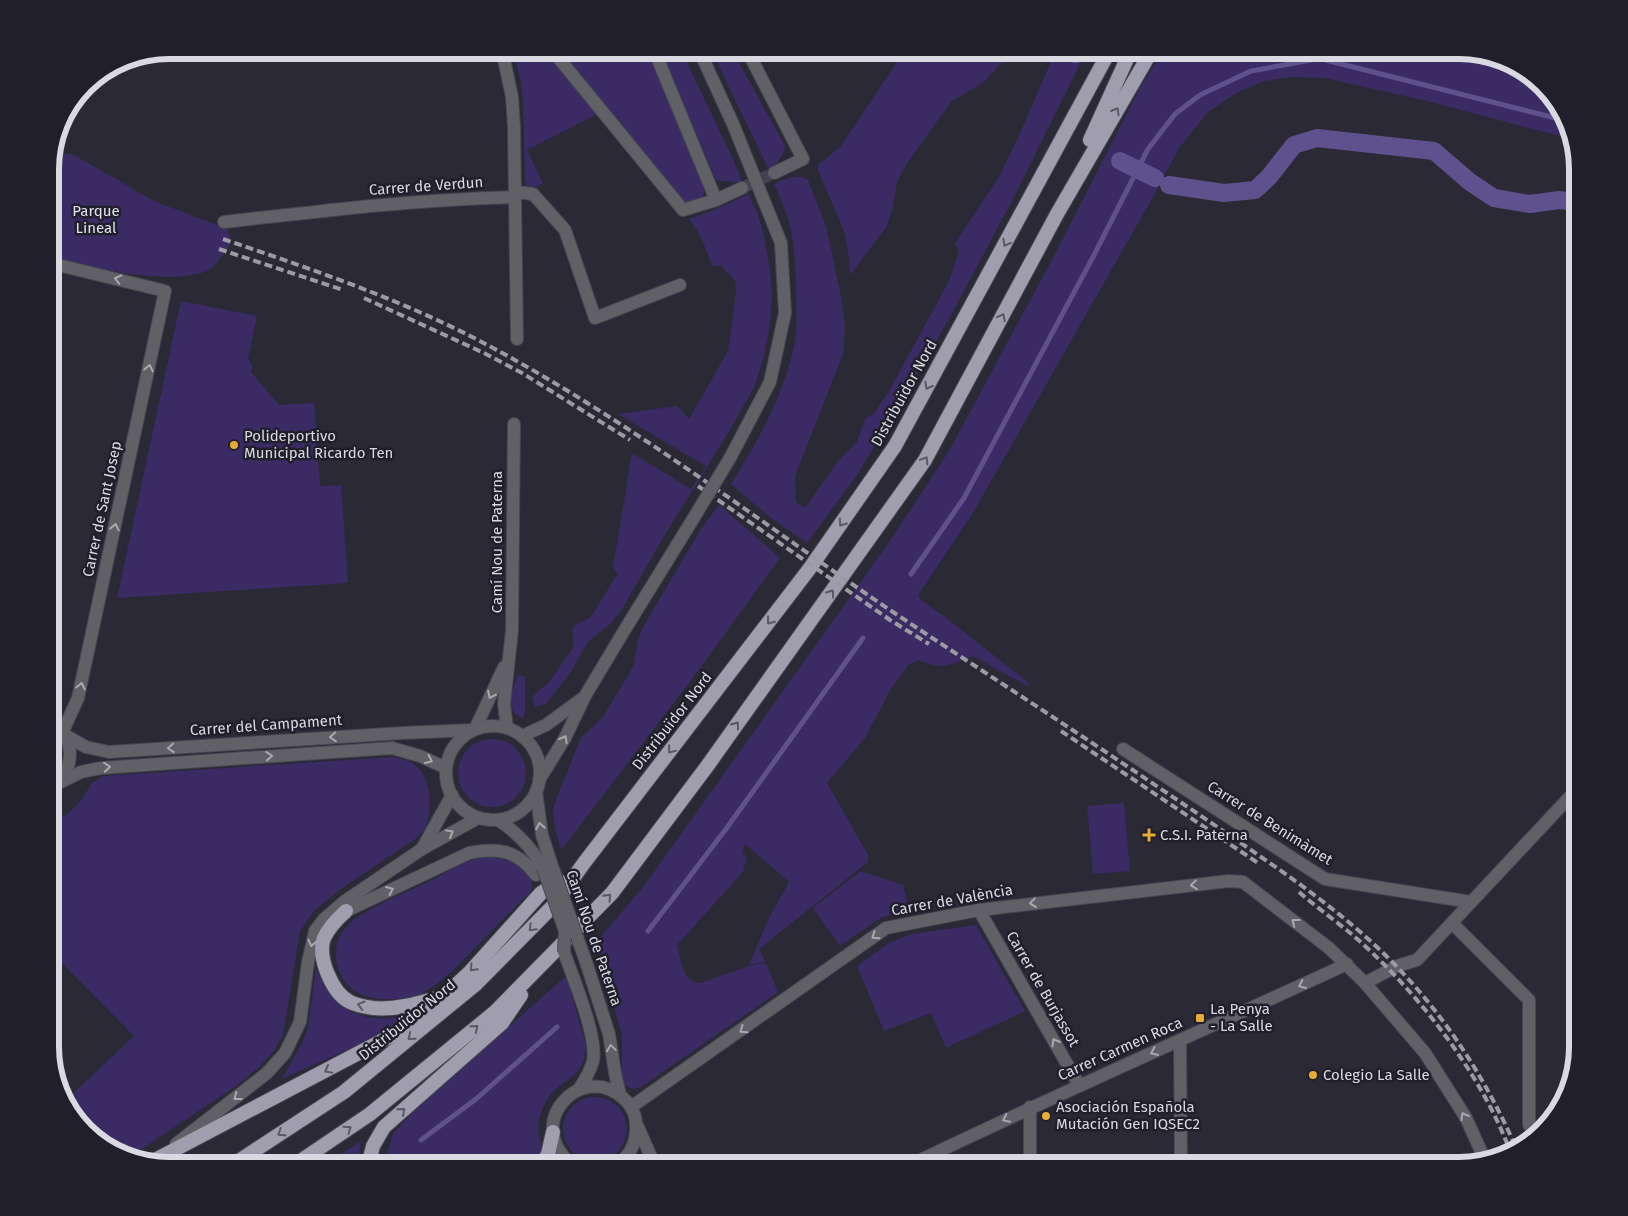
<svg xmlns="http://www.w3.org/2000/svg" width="1628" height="1216" viewBox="0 0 1628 1216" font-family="'Fira Sans',sans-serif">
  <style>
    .green { fill: #3a2b65 }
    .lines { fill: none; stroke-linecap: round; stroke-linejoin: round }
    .stream { stroke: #5e518e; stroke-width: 5 }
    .canal { stroke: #5e518e; stroke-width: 18 }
    .minor-tunnel { stroke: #45434f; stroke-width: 12; stroke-dasharray: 12 6; stroke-linecap: butt }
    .minor-casing { stroke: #474551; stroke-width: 14 }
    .tertiary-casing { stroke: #474551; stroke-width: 14 }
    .trunk-casing { stroke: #474551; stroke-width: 16 }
    .minor { stroke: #616066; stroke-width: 12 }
    .tertiary { stroke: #616066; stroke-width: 12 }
    .trunk { stroke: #a09eae; stroke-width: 14 }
    .rail { stroke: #9c9ba4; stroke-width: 4; stroke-dasharray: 8 4; stroke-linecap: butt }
    .tertiary-bridge-casing { stroke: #474551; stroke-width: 14; stroke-linecap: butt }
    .tertiary-bridge { stroke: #616066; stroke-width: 12 }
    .oneway { stroke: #5a5866 }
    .oneway2 { stroke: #aaa9b0 }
    .poi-dot { fill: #e5ad35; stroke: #211f2b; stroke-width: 2 }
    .labels { text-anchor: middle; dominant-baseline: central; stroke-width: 5; stroke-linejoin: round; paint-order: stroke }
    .street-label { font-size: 15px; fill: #dad9e1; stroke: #211f2b }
    .park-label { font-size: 15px; fill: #e2e0f2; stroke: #211f2b }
    .poi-label { font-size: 15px; fill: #dad9e1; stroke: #211f2b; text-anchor: start }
    .rim { fill: none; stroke: #dad9e1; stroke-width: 6 }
  </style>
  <rect width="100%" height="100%" fill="#2b2935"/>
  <g class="green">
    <path d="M513 50H547L598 114 527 150 543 183 531 189 527 187 525 180 523 104 521 83Z"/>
    <path d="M560 50H649L705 188 702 199C690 204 686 203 676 196Z"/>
    <path d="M660 50H681L733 159 742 182 757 212 763 231 769 265 772 291 770 323 764 357 754 388 725 438 666 533 622 609 611 623 588 642 571 672 546 704 535 707 532 697 550 681 574 646 572 630 576 625 590 618 618 573 613 568 632 453 691 489 706 466 618 414 677 406 689 419 728 351 736 292 735 280 720 265 713 267 700 235 689 219 709 212 747 195 740 183 716 180Z"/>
    <path d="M711 50H732L785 146 784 152 775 166 769 170Z"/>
    <path d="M905 50H1013L984 82 951 102 907 163 897 182 893 207 887 226 850 275 849 258 845 234 818 170V165L840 147Z"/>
    <path d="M1056 50H1087L1014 197 950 317 903 399 857 475 807 543 771 518 731 484C759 439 785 394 795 341 798 324 796 305 796 288 795 264 795 238 787 216 783 205 779 194 774 184 785 179 798 173 808 180L826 226 840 291 845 327 843 354 795 476 796 502 805 508 838 461 857 442 865 419 874 413 888 393 949 281 959 251 955 243 1000 175 1021 131Z"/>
    <path d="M1164 50H1460L1498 56 1532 75 1566 116 1571 139 1427 101 1325 78 1290 77 1265 81 1238 92 1208 112 1179 148 1153 197 994 476 971 516 918 595 921 600 945 617 1028 682 1029 687 973 656C952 664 941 671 919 660L909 664 892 687 865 738 827 783 868 855V862L759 949 765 962 749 965 769 918 789 882 745 844 742 854 747 857 743 872 677 945C681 959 682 983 701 983L749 966 766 963 778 992 641 1087C634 1090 630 1089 624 1084L622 1078V1035L596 942 644 886 885 548 949 451 1054 256 1141 86Z"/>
    <path d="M52 152 74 155 154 201 227 229C234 241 230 246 222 256 218 260 214 268 209 270 170 288 93 266 50 258V161Z"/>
    <path d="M181 301 257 316 248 359 253 366 251 372 279 405 314 403 320 486 341 485 348 583 117 598Z"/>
    <path d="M719 505 780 558 701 667 563 848 560 847 555 828 553 810 557 797 581 738 603 717 633 667 638 639 643 627 701 529Z"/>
    <path d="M518 675 525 677V712L523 718C502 711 513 690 518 675Z"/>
    <circle cx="492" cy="773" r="34"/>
    <path d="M393 757C401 759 408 760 415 765 431 778 432 805 427 824 425 829 421 833 418 837L338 891 314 911 300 931 283 1035 274 1051 259 1067 236 1086 128 1158 96 1141 64 1102 134 1036 50 951V820L67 814 81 801 91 784 103 776Z"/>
    <path d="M1124 803 1130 871 1093 874 1087 806Z"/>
    <path d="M491 857 511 861 524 867 532 882 531 891C512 910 494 929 475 948 459 964 444 981 424 992 407 1001 374 1002 358 993 338 982 331 957 339 937 350 913 405 893 428 882 442 875 457 865 472 860 478 858 485 858 491 857Z"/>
    <path d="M861 871 903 885 909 910 882 917 840 946 813 908Z"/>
    <path d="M976 925 1025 1011 946 1048 931 1013 884 1031 857 966 889 943 912 934Z"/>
    <path d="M316 968C334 1013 363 1025 409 1015L393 1029 282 1079 302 1043 308 1028Z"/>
    <path d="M566 976 586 1045C584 1082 564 1074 547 1100 542 1108 538 1120 538 1129 538 1137 543 1144 541 1152 539 1157 535 1162 533 1166H383L393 1134 413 1112Z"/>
    <circle cx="595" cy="1129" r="32"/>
    <path d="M361 1141 357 1166H323Z"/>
  </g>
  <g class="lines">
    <g class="stream">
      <path d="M1286 50 1567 121"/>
      <path d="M911 574 964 498 1094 255 1148 149 1175 114 1200 95 1251 71 1317 59"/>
      <path d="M648 931 726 829 863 638"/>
      <path d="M421 1140 476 1099 557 1027"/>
    </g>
    <g class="canal">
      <path d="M1075 54 1076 50"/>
      <path d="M1120 161 1155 178"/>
      <path d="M1169 185 1224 193 1255 190 1269 177 1294 145 1317 138 1434 151 1470 182 1494 198 1530 204 1559 200 1578 202"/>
    </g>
    <path class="minor-tunnel" d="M742 188 774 173"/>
    <g class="minor-casing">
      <g id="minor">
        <path d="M502 50 512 97 514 127 517 339"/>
        <path d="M552 50 683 210 716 200 742 188"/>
        <path d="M654 50 716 200"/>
        <path d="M747 50 803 159 774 173"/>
        <path d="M516 192 533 194 565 230 595 318 680 285"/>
        <path d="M224 222C321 211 418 199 516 197"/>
        <path d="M50 263 165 291 78 698 63 731"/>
        <path d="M507 728 504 704 512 630 514 424"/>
        <path d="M475 729 504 667"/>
        <path d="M65 735 86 747 109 752 402 733 472 730"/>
        <path d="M1123 749 1325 879 1471 902"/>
        <path d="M61 782 81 772 101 768 392 748 420 756 446 768"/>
        <path d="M50 791C76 769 77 740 50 719"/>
        <path d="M979 910 1079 1085"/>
        <path d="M1452 923 1529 1000V1125"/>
        <path d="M1365 983 1397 966 1417 960 1578 788"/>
        <path d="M1180 1041 1181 1166"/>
        <path d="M631 1107 886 928 979 910 1229 881 1243 882 1329 948 1365 983 1425 1053 1466 1118 1485 1160"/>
        <path d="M908 1166C1053 1096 1200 1032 1347 964"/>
        <path d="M1030 1166V1107"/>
      </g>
    </g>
    <g class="tertiary-casing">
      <g id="tertiary">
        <path d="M699 50 733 124 781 243 785 313 770 382 730 458"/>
        <circle cx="493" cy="773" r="47"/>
        <path d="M522 736 546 725 583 698"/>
        <path d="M539 780 565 738 585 696 624 631 693 519"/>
        <path d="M536 791 542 835 550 860"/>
        <path d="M498 820C518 833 532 848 543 868"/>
        <path d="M422 849 452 795"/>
        <path d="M346 911 469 853C498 847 517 850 536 875"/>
        <path d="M564 952C573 978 598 1037 593 1061 590 1072 585 1080 579 1089"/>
        <path d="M587 965 609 1034 615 1073 620 1095"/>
        <path d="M638 1127 655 1166"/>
        <path d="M176 1144 267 1073 285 1053 300 1022 308 962 315 931 324 919 345 901 422 849 478 818"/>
        <path d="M574 1166C520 1125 581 1060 623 1098 632 1105 637 1117 636 1128 636 1145 629 1158 614 1166"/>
      </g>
    </g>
    <g class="trunk-casing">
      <g id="trunk">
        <path d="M1090 140 1131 50"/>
        <path d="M346 911C337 919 329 927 324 938 317 957 332 993 350 1002 356 1005 366 1007 373 1008 395 1010 416 1004 437 998"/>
        <path d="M155 1160 391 1036 443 997 469 973 541 893 559 881"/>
        <path d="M231 1166 344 1092 476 984 553 906 584 863 810 568 895 446 1110 50"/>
        <path d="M293 1166 370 1114 495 1012 612 893 708 765 925 460 1057 214 1152 50"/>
        <path d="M368 1166 373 1146 384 1127 502 1023 521 995"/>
        <path d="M541 1166 548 1154 553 1132"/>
      </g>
    </g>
    <use href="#minor" class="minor"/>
    <use href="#tertiary" class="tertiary"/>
    <use href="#trunk" class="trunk"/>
    <g class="rail">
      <path d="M223 239C314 270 409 302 493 348 642 428 776 535 917 628 1001 683 1084 737 1167 793 1207 820 1247 847 1287 875 1326 903 1365 933 1398 968 1449 1021 1488 1083 1517 1150"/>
      <path d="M219 249 343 290"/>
      <path d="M364 298 484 353 522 373 630 440"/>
      <path d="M698 486 890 620 929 644"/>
      <path d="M1061 731 1258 863"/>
      <path d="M1299 892C1315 906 1333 919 1349 932 1414 987 1482 1073 1511 1154"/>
    </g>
    <g class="tertiary-bridge-casing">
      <g id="tertiary-bridge">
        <path d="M693 519 730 458"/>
        <path d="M550 860 587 965"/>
        <path d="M543 868 565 931 564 952"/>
      </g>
    </g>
    <use href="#tertiary-bridge" class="tertiary-bridge"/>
  </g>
  <defs><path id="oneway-chevron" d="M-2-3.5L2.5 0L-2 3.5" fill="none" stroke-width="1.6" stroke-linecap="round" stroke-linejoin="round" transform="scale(1.25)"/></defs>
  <g class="oneway">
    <use href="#oneway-chevron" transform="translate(1116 111) rotate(-60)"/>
    <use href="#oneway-chevron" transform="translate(1006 243) rotate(119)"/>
    <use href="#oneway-chevron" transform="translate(1002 317) rotate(-62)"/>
    <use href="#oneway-chevron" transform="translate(928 386) rotate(119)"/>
    <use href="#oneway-chevron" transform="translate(925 460) rotate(-58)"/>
    <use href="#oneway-chevron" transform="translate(842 523) rotate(125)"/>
    <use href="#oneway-chevron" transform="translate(831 593) rotate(-54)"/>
    <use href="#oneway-chevron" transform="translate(770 621) rotate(128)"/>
    <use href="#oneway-chevron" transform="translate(736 725) rotate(-54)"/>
    <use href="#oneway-chevron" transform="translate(671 750) rotate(128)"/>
    <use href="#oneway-chevron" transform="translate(608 897) rotate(-47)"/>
    <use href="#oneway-chevron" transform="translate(532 928) rotate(135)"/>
    <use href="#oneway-chevron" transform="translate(473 968) rotate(133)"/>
    <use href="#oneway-chevron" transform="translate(361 1005) rotate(-164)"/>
    <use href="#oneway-chevron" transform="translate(475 1028) rotate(-39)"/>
    <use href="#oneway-chevron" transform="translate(411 1037) rotate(141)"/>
    <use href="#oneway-chevron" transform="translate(328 1070) rotate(151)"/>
    <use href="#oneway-chevron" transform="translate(402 1111) rotate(-41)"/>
    <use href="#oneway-chevron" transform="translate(348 1129) rotate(-34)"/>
    <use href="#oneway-chevron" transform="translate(281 1133) rotate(147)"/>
  </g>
  <g class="oneway2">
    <use href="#oneway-chevron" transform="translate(118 279) rotate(-166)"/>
    <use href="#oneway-chevron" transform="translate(149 368) rotate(-78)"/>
    <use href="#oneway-chevron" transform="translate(115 527) rotate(-78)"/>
    <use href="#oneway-chevron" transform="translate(81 686) rotate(-78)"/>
    <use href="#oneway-chevron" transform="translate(491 695) rotate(116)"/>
    <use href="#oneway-chevron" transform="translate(333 737) rotate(176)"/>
    <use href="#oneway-chevron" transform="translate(564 739) rotate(-61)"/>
    <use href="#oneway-chevron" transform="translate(171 748) rotate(176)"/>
    <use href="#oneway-chevron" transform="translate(269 756) rotate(-4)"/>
    <use href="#oneway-chevron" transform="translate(429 760) rotate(25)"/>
    <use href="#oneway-chevron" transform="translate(107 767) rotate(-5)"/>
    <use href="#oneway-chevron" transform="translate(540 826) rotate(-100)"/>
    <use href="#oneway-chevron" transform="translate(450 833) rotate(-29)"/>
    <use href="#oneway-chevron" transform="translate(1194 885) rotate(174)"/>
    <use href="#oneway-chevron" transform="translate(390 890) rotate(-25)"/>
    <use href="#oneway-chevron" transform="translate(1033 903) rotate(173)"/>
    <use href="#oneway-chevron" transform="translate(1295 922) rotate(-142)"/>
    <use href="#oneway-chevron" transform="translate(875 936) rotate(145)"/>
    <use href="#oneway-chevron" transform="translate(312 943) rotate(103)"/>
    <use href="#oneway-chevron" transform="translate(1302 985) rotate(155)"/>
    <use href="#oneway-chevron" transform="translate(743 1030) rotate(145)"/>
    <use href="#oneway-chevron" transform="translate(1055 1042) rotate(-120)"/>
    <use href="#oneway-chevron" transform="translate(611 1048) rotate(-98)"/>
    <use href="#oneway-chevron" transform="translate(1154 1052) rotate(157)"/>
    <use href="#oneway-chevron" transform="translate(237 1097) rotate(142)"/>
    <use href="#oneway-chevron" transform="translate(1464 1116) rotate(-119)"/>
    <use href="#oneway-chevron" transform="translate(1006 1119) rotate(154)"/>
  </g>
  <g class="poi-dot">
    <circle cx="234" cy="445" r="5"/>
    <path d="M1146.5 827.5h5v5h5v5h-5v5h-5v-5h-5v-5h5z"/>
    <rect x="1195" y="1013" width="10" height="10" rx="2.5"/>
    <circle cx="1313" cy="1075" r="5"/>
    <circle cx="1046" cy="1116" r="5"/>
  </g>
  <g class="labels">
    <g class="street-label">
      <text transform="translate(426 186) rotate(-4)">Carrer de Verdun</text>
      <text transform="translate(904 393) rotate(-61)">Distribuïdor Nord</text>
      <text transform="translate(102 509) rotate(-78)">Carrer de Sant Josep</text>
      <text transform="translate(497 542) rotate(-90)">Camí Nou de Paterna</text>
      <text transform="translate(672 721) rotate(-52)">Distribuïdor Nord</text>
      <text transform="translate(266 725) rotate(-4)">Carrer del Campament</text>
      <text transform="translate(1270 823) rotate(32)">Carrer de Benimàmet</text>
      <text transform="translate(952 900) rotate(-10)">Carrer de València</text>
      <text transform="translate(594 938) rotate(71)">Camí Nou de Paterna</text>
      <text transform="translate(1043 989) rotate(60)">Carrer de Burjassot</text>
      <text transform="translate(407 1020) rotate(-39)">Distribuïdor Nord</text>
      <text transform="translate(1120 1049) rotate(-24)">Carrer Carmen Roca</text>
    </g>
    <g class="park-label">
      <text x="96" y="211">Parque<tspan x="96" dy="17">Lineal</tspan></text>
    </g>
    <g class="poi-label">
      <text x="244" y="436">Polideportivo<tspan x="244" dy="17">Municipal Ricardo Ten</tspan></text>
      <text x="1160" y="835">C.S.I. Paterna</text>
      <text x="1210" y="1009">La Penya<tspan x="1210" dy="17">- La Salle</tspan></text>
      <text x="1323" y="1075">Colegio La Salle</text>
      <text x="1056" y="1107">Asociación Española<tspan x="1056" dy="17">Mutación Gen IQSEC2</tspan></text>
    </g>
  </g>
  <path d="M0 0H1628V1216H0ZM169 59H1459A110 110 0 0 1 1569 169V1047A110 110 0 0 1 1459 1157H169A110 110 0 0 1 59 1047V169A110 110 0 0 1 169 59Z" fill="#211f2b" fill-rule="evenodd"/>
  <path class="rim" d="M169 59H1459A110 110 0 0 1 1569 169V1047A110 110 0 0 1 1459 1157H169A110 110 0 0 1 59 1047V169A110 110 0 0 1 169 59Z"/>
</svg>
